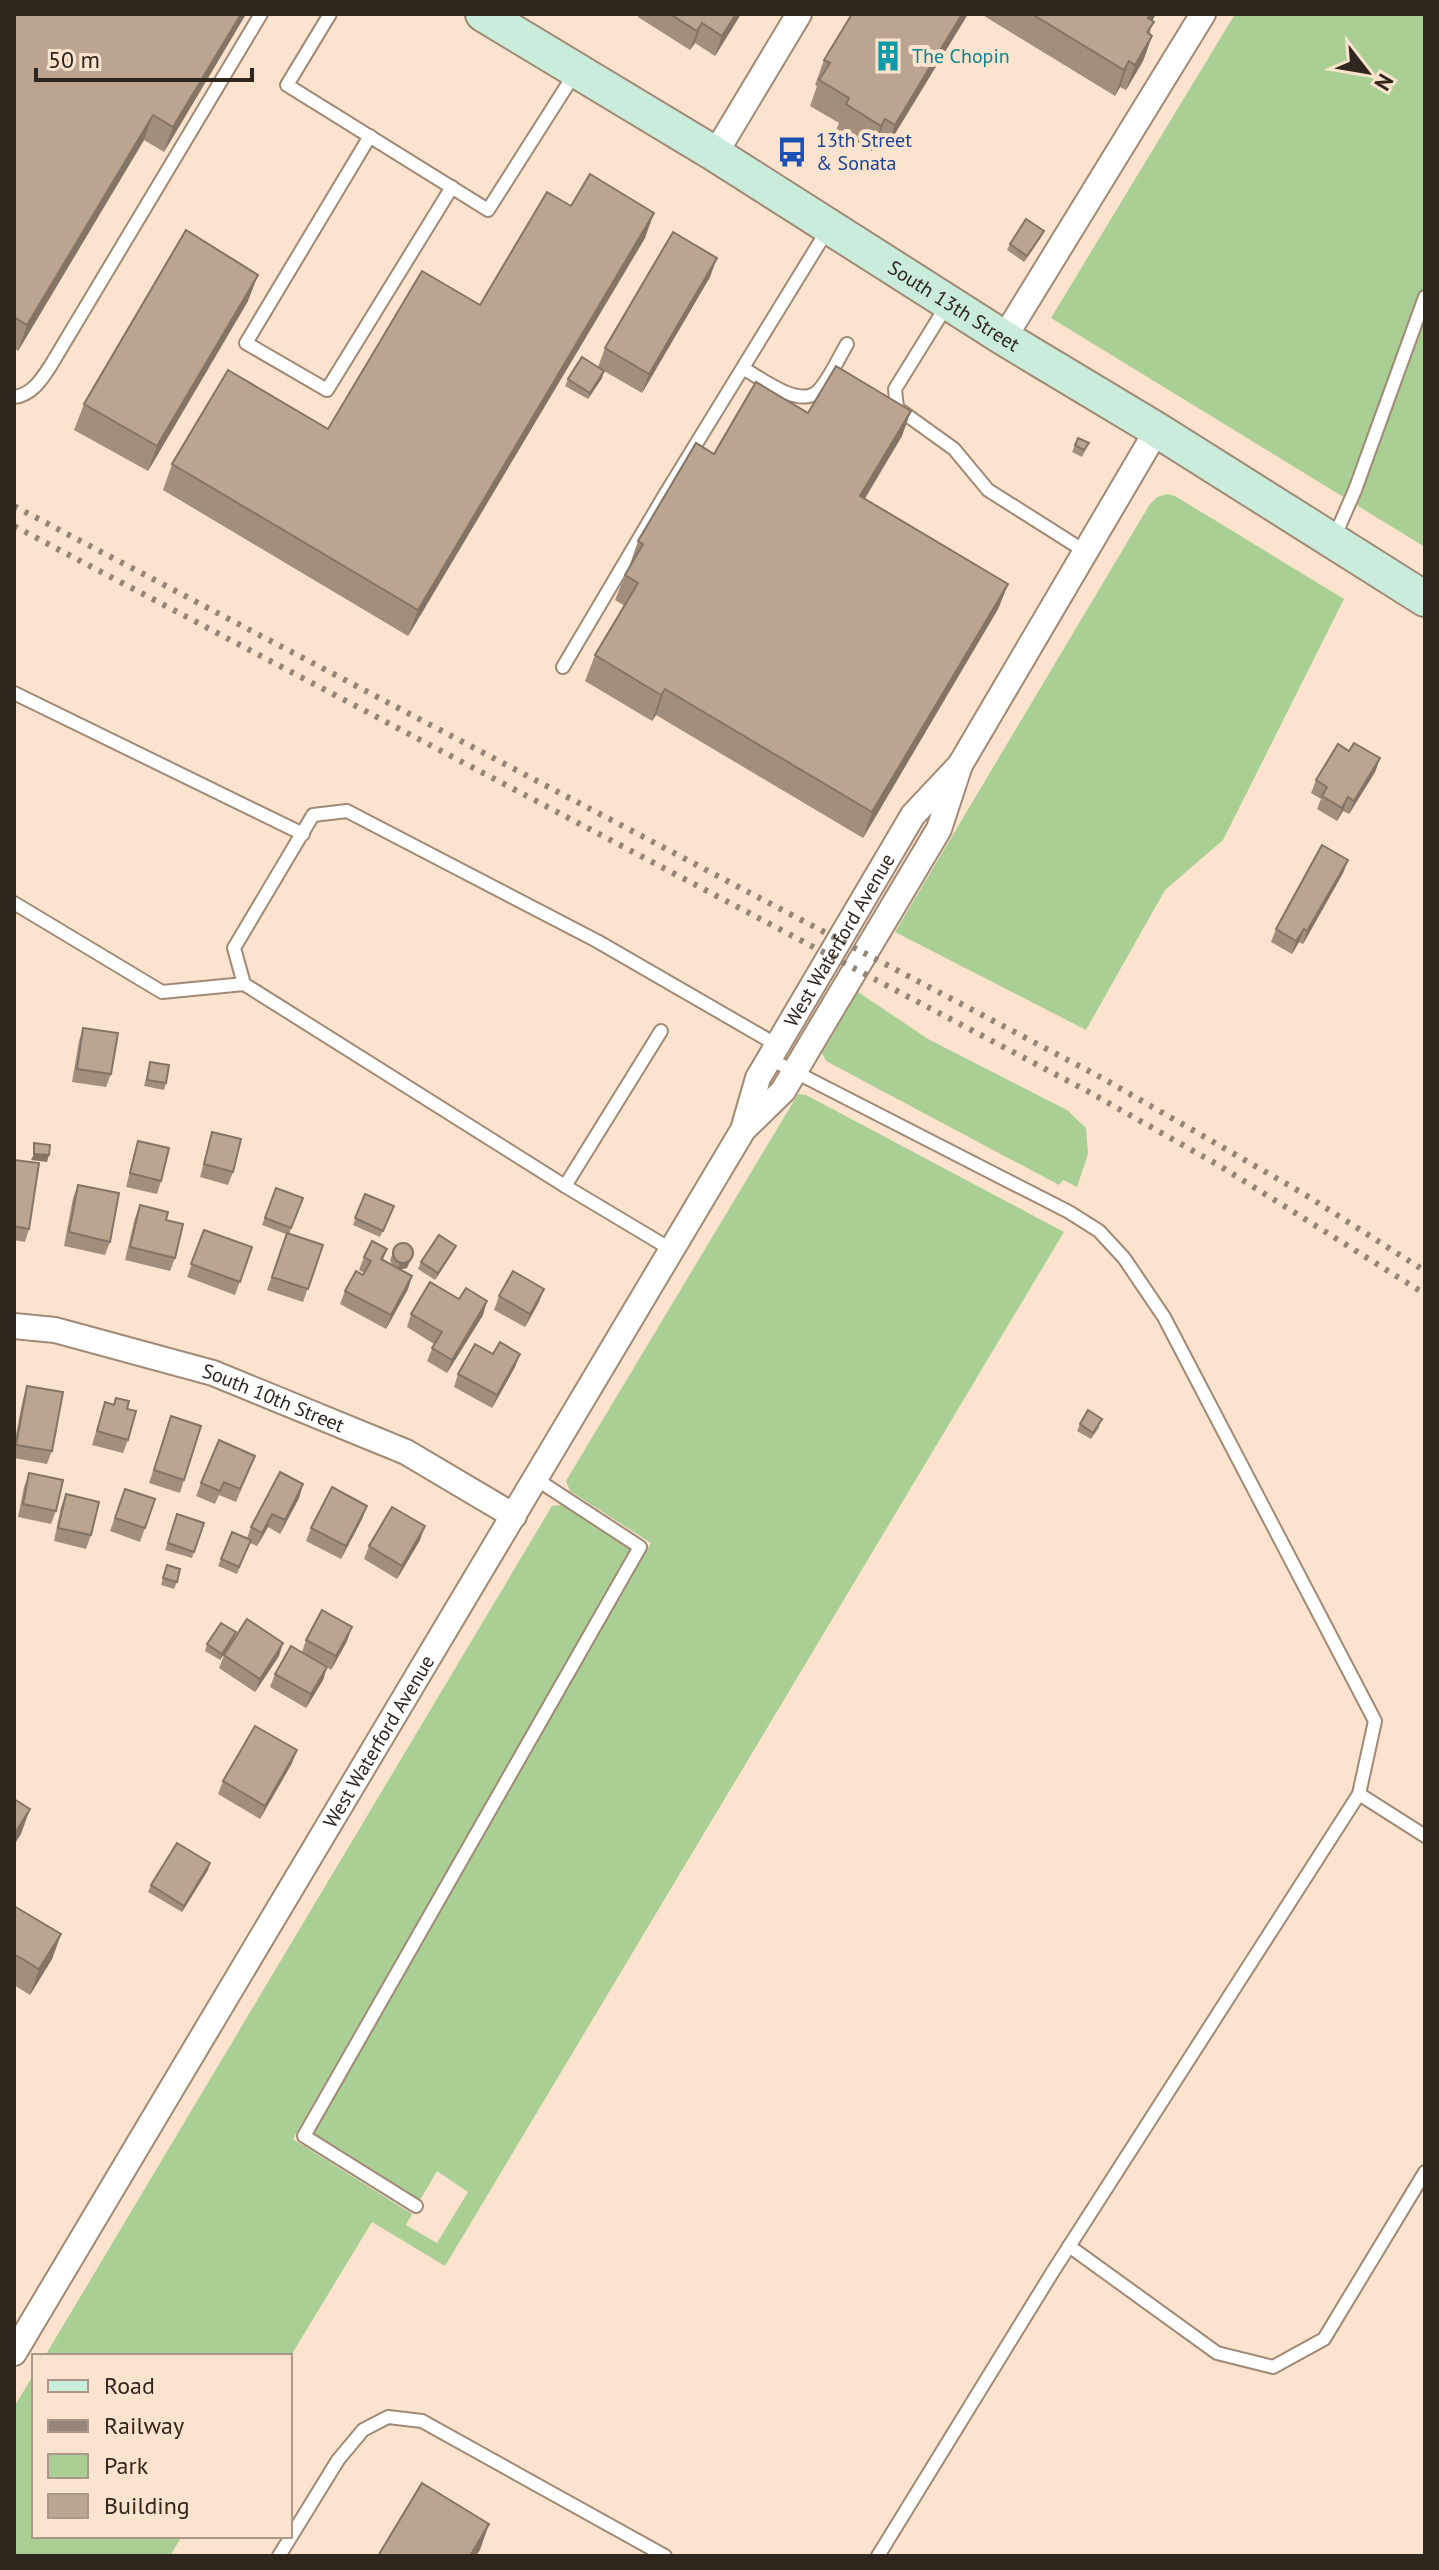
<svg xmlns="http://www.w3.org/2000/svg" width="1439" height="2570" viewBox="0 0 1439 2570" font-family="'PT Sans',sans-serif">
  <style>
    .green { fill: #a9cf95 }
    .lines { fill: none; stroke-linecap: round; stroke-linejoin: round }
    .lane-casing { stroke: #a08a76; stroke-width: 16 }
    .street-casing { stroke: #a08a76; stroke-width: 28 }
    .secondary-casing { stroke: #a08a76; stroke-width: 38 }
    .lane { stroke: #fff; stroke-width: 12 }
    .street { stroke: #fff; stroke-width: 24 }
    .secondary { stroke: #caecdb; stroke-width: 34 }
    .rail { stroke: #958576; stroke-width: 6; stroke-dasharray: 4 8; stroke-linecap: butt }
    .wall { fill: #a28e7c }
    .shaded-wall { fill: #847465 }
    .building { fill: #bca590; stroke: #847465; stroke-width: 2 }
    .labels { text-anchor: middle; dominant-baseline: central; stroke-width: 8; stroke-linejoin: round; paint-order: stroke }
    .culture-label { font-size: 20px; fill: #0d838f; stroke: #fbe3cd; text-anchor: start }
    .transit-label { font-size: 20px; fill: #164399; stroke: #fbe3cd; text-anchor: start }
    .street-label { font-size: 20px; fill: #2f261e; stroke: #fbe3cd }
  </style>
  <rect width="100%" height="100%" fill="#fbe3cd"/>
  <g class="green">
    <path d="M1235 14H1425V547L1051 318Z"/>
    <path d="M1167 494 1175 496 1344 599 1223 840 1165 890 1086 1030 895 932 1150 504 1157 497Z"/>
    <path d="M858 992 928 1039 1067 1110 1086 1128 1088 1154 1077 1187 1063 1180 1059 1185 826 1061 822 1053Z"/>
    <path d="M798 1094 806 1095 1064 1232 445 2266 372 2222 290 2357 45 2356 552 1506 562 1505 631 1549 293 2139 412 2214 406 2225 437 2243 468 2192 437 2171 420 2200 313 2133 651 1543 570 1491 566 1481Z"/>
    <path d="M34 2374V2536H182L170 2556H14V2407Z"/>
  </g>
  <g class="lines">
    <g class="lane-casing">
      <g id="lane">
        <path d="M330 14 287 85 488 210 575 73"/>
        <path d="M370 136 246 343 327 390 452 187"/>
        <path d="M947 305 895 389 897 408 954 449 988 490 1086 552"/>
        <path d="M743 368C760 378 799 408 817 392 828 382 839 357 847 344"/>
        <path d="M14 397C32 395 42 379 51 365L261 14"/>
        <path d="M1334 538 1355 490 1425 297"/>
        <path d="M563 667 666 493 828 229"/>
        <path d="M14 693 303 834"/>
        <path d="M14 903 162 992 244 984"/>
        <path d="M770 1059 1069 1212 1099 1231 1124 1258 1164 1317 1375 1721 1359 1794 1052 2273 878 2556"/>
        <path d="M565 1186 661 1031"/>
        <path d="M672 1250 565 1186 244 984 234 948 313 815 347 811 597 941 777 1045"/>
        <path d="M1359 1794 1425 1836"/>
        <path d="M416 2206 304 2136 640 1547 536 1479"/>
        <path d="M1069 2246 1217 2353 1273 2367 1324 2339 1425 2172"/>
        <path d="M279 2556 338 2460 363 2430 388 2417 422 2421 665 2556"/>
      </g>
    </g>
    <g class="street-casing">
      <g id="street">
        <path d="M715 154 799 14"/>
        <path d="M1004 338 1203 14"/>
        <path d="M745 1128 783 1091 939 829 960 765 1157 430"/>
        <path id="s1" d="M14 1326 55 1330 213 1373 406 1452 514 1516"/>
        <path id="s2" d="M14 2353 743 1130 758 1078 913 815 960 765"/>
      </g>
    </g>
    <g class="secondary-casing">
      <g id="secondary">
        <path id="s3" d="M483 14 715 154 1004 338 1157 430 1425 599"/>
      </g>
    </g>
    <use href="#lane" class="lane"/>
    <use href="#street" class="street"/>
    <use href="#secondary" class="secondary"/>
    <g class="rail">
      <path d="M14 506 1102 1078 1304 1194 1425 1271"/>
      <path d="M14 526 1089 1092 1220 1166 1425 1294"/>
    </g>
  </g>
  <g class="wall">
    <path d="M14 14H246L164 152 144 140 18 351 14 348Z"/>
    <path d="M639 14H741L715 56 695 43 690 50 638 17Z"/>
    <path d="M968 14 885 150 876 144 872 151 836 130 839 123 810 106 817 86 815 85 824 60Z"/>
    <path d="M981 14H1156L1152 21 1150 34 1152 36 1143 61 1126 90 1120 87 1115 96Z"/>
    <path d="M571 206 645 238 408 636 163 490 172 464 328 429 480 305Z"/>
    <path d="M1041 237 1024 262 1007 250 1010 244Z"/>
    <path d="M710 277 642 393 604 371 602 378 588 399 565 386 568 379 598 367 605 348Z"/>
    <path d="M248 301 148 471 74 430 84 404Z"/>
    <path d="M808 413 902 436 864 499 1008 584 998 609 863 838 656 715 652 721 585 681 595 655 625 606 615 600 625 575 629 567 638 541 714 454Z"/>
    <path d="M1089 443 1082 457 1072 452 1075 445Z"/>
    <path d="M1349 751 1380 758 1375 772 1349 814 1343 811 1337 821 1317 809 1321 799 1311 793 1316 780Z"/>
    <path d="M1348 860 1343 873 1303 944 1299 942 1292 954 1271 942 1276 929Z"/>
    <path d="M83 1028 111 1074 106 1087 72 1082 79 1041Z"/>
    <path d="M150 1062 166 1083 164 1090 144 1086Z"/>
    <path d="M212 1132 233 1172 228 1185 200 1177Z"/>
    <path d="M138 1141 161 1181 157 1194 126 1187 134 1154Z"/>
    <path d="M14 1160 29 1229 25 1242 14 1240Z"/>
    <path d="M78 1185 110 1242 105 1255 64 1246 73 1198Z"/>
    <path d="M276 1188 303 1198 289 1234 323 1245 303 1302 267 1290 286 1234 262 1225Z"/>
    <path d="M365 1194 394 1206 380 1237 353 1225Z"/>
    <path d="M140 1205 166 1220 175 1258 170 1271 125 1260 135 1218Z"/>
    <path d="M204 1230 252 1247 235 1295 187 1277Z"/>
    <path d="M396 1245 407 1268 400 1269 412 1276 408 1289 386 1329 340 1304 345 1291 364 1273 359 1270 364 1257 387 1249 383 1260 392 1265 390 1260Z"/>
    <path d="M453 1252 435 1280 418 1269 421 1262Z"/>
    <path d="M499 1296 539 1302 525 1327 494 1310Z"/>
    <path d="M411 1314 483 1315 447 1373 427 1361 434 1344 407 1327Z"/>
    <path d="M515 1367 492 1408 454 1387 458 1374Z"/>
    <path d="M27 1386 52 1451 47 1464 14 1458V1444L23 1399Z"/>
    <path d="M105 1402 128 1440 123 1453 92 1445Z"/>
    <path d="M171 1416 184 1480 180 1493 149 1483Z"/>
    <path d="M1080 1424 1100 1426 1091 1439 1077 1431Z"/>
    <path d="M250 1469 236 1502 219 1495 215 1504 196 1496 201 1483Z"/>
    <path d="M29 1473 56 1511 51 1524 18 1517 24 1487Z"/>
    <path d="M303 1484 299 1498 280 1534 268 1527 257 1546 250 1543 237 1574 218 1566 232 1532 247 1538 251 1527Z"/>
    <path d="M125 1489 155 1499 140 1542 110 1531Z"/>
    <path d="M66 1494 91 1535 86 1549 54 1541 61 1507Z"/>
    <path d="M367 1506 362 1519 341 1559 306 1541 311 1528Z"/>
    <path d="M177 1514 204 1523 192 1558 165 1550Z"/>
    <path d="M420 1540 397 1579 364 1559 369 1546Z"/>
    <path d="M167 1565 177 1582 174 1589 161 1585Z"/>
    <path d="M233 1639 220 1660 205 1651 207 1644Z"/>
    <path d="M306 1640 347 1641 331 1670 327 1667 323 1680 306 1708 270 1687 275 1674 302 1652Z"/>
    <path d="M224 1655 279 1656 255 1692 219 1668Z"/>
    <path d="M292 1763 260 1819 218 1794 223 1781Z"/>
    <path d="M210 1863 208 1870 182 1912 148 1892 151 1885Z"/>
    <path d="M14 1906 61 1934 52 1959 30 1995 14 1985Z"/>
  </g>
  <g class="shaded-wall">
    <path d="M241 14H246L164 152 173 127Z"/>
    <path d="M736 14H741L715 56 722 36Z"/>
    <path d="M962 14H968L885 150 895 125Z"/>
    <path d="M1150 14H1156L1139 44 1148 18Z"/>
    <path d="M702 23 695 43 690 50 697 31Z"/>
    <path d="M1152 36 1143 61 1126 90 1135 65Z"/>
    <path d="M1129 61 1120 87 1115 96 1124 70Z"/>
    <path d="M153 115 144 140 18 351 27 325Z"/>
    <path d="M885 119 876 144 872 151 881 126Z"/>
    <path d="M654 213 645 238 408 636 418 610Z"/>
    <path d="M1044 231 1041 237 1024 262 1027 256Z"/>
    <path d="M717 258 710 277 642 393 649 374Z"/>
    <path d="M258 275 248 301 148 471 157 446Z"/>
    <path d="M604 371 602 378 588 399 590 393Z"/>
    <path d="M911 411 902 436 851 522 860 496Z"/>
    <path d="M1008 584 998 609 863 838 872 812Z"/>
    <path d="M665 689 656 715 652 721 661 695Z"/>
    <path d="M1380 758 1375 772 1349 814 1354 801Z"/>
    <path d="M1348 797 1343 811 1337 821 1342 808Z"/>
    <path d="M1348 860 1343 873 1303 944 1307 931Z"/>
    <path d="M1304 929 1299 942 1292 954 1296 941Z"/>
    <path d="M34 1154 49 1155 47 1162 31 1160Z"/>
    <path d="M456 1246 453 1252 435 1280 438 1273Z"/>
    <path d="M414 1253 407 1268 398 1270 400 1263Z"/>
    <path d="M412 1276 408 1289 386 1329 391 1315Z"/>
    <path d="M544 1289 539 1302 525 1327 530 1314Z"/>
    <path d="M487 1301 483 1315 447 1373 452 1360Z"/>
    <path d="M520 1354 515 1367 492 1408 497 1395Z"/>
    <path d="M303 1484 299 1498 280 1534 285 1520Z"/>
    <path d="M367 1506 362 1519 341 1559 346 1546Z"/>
    <path d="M272 1514 268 1527 257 1546 262 1533Z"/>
    <path d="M425 1526 420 1540 397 1579 402 1566Z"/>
    <path d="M352 1627 347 1641 331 1670 336 1656Z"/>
    <path d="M236 1632 233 1639 220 1660 222 1654Z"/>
    <path d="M283 1643 279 1656 255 1692 260 1679Z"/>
    <path d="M327 1667 323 1680 306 1708 311 1694Z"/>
    <path d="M297 1750 292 1763 260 1819 265 1806Z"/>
    <path d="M30 1809 21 1834 14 1845V1835Z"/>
    <path d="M210 1863 208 1870 182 1912 184 1906Z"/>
    <path d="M61 1934 52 1959 30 1995 39 1969Z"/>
    <path d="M489 2524 480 2550 476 2556H470Z"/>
  </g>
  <g class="building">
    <path d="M14 14H241L173 127 153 115 27 325 14 317Z"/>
    <path d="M670 14H736L722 36 702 23 697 31Z"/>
    <path d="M852 14H962L895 125 885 119 881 126 846 104 849 98 819 80 830 63 824 60Z"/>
    <path d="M1032 14H1150L1148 18 1154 22 1147 32 1152 36 1135 65 1129 61 1124 70Z"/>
    <path d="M590 174 654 213 418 610 172 464 228 370 328 429 422 271 480 305 547 192 571 206Z"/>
    <path d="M1026 219 1044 231 1027 256 1010 244Z"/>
    <path d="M186 230 258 275 157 446 84 404Z"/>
    <path d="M673 232 717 258 649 374 605 348Z"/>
    <path d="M582 357 604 371 590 393 568 379Z"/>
    <path d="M836 366 911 411 860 496 1008 584 872 812 665 689 661 695 595 655 638 583 625 575 643 544 638 541 696 443 714 454 756 382 808 413Z"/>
    <path d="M1078 438 1089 443 1084 450 1075 445Z"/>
    <path d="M1354 743 1380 758 1354 801 1348 797 1342 808 1322 796 1327 787 1316 780 1338 744 1349 751Z"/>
    <path d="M1322 845 1348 860 1307 931 1304 929 1296 941 1276 929Z"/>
    <path d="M83 1028 118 1033 111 1074 77 1069Z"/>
    <path d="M150 1062 169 1065 166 1083 147 1080Z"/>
    <path d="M212 1132 241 1139 233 1172 204 1164Z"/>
    <path d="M138 1141 169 1148 161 1181 130 1173Z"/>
    <path d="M34 1143 50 1145 49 1155 34 1154Z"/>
    <path d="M14 1160 39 1163 29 1229 14 1226Z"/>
    <path d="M78 1185 119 1193 110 1242 69 1232Z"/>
    <path d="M276 1188 303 1198 291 1228 265 1218Z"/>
    <path d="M365 1194 394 1206 383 1231 355 1218Z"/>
    <path d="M140 1205 168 1212 166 1220 183 1224 175 1258 130 1247Z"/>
    <path d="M204 1230 252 1247 240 1282 191 1264Z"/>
    <path d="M287 1233 323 1245 308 1289 272 1277Z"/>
    <path d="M439 1235 456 1246 438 1273 421 1262Z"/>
    <path d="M372 1241 387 1249 381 1259 412 1276 391 1315 345 1291 356 1271 363 1275 371 1261 364 1257Z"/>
    <circle cx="403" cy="1253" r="10"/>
    <path d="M513 1271 544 1289 530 1314 499 1296Z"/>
    <path d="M430 1282 459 1299 466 1288 487 1301 452 1360 432 1348 442 1332 411 1314Z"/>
    <path d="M500 1342 520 1354 497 1395 458 1374 475 1344 493 1354Z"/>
    <path d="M27 1386 63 1392 52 1451 16 1445Z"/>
    <path d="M116 1398 129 1401 127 1409 136 1411 128 1440 97 1431 105 1402 114 1405Z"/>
    <path d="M1088 1410 1102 1419 1093 1433 1080 1424Z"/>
    <path d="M171 1416 201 1426 184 1480 154 1470Z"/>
    <path d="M219 1440 255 1456 240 1489 224 1482 220 1491 201 1483Z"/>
    <path d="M280 1472 303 1484 285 1520 272 1514 262 1533 251 1527Z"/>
    <path d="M29 1473 63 1480 56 1511 23 1504Z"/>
    <path d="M332 1487 367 1506 346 1546 311 1528Z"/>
    <path d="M125 1489 155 1499 145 1528 115 1518Z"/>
    <path d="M66 1494 99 1502 91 1535 58 1528Z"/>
    <path d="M392 1507 425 1526 402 1566 369 1546Z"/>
    <path d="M177 1514 204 1523 194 1552 168 1543Z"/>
    <path d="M232 1532 251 1540 239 1567 221 1559Z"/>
    <path d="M167 1565 180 1569 177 1582 163 1578Z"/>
    <path d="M322 1610 352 1627 336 1656 306 1640Z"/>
    <path d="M247 1619 283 1643 260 1679 224 1655Z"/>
    <path d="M221 1623 236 1632 222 1654 207 1644Z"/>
    <path d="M291 1646 327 1667 311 1694 275 1674Z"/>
    <path d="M255 1726 297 1750 265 1806 223 1781Z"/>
    <path d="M14 1799 30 1809 14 1835Z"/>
    <path d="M177 1843 210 1863 184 1906 151 1885Z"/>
    <path d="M14 1906 61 1934 39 1969 14 1954Z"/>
    <path d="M422 2483 489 2524 470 2556H378Z"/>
  </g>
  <defs>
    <g id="building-bare" transform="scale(2.4)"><path d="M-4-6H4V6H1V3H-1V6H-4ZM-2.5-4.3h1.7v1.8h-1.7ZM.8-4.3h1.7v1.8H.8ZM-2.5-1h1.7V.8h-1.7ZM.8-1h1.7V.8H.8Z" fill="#0f9aa8" stroke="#fbe3cd" stroke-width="2.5" paint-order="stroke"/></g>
    <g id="bus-bare" transform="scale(2.4)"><path d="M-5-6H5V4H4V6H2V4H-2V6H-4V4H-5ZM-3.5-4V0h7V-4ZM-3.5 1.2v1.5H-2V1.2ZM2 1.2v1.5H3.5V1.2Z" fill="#1a4fb4" stroke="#fbe3cd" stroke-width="2.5" paint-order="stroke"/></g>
  </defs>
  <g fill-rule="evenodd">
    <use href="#building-bare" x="888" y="56"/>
    <use href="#bus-bare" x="792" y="152"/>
  </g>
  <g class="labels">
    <g class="culture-label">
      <text x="912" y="56">The Chopin</text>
    </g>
    <g class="transit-label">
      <text x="816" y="140">13th Street<tspan x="816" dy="23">&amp; Sonata</tspan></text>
    </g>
    <g class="street-label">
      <text stroke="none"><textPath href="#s3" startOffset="554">South 13th Street</textPath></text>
      <text stroke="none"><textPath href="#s2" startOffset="1638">West Waterford Avenue</textPath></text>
      <text stroke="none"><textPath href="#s1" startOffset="270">South 10th Street</textPath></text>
      <text stroke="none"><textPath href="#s2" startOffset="712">West Waterford Avenue</textPath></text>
    </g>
  </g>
  <rect width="1439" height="2570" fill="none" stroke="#2f261e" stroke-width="32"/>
  <rect x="32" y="2354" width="260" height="184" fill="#fbe3cd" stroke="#a99787" stroke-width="2"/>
  <rect x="48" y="2380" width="40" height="12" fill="#caecdb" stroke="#a99787" stroke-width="2"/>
  <text x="104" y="2394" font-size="24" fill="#2f261e">Road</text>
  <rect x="48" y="2420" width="40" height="12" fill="#958576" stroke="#a99787" stroke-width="2"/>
  <text x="104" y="2434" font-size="24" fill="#2f261e">Railway</text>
  <rect x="48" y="2454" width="40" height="24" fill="#a9cf95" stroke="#a99787" stroke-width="2"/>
  <text x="104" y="2474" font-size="24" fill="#2f261e">Park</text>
  <rect x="48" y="2494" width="40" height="24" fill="#bca590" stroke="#a99787" stroke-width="2"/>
  <text x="104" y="2514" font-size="24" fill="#2f261e">Building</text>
  <g transform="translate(1367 72) rotate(121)" stroke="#fbe3cd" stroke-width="6" paint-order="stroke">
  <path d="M0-6L14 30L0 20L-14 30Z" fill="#2f261e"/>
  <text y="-12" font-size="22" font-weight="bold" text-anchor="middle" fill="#2f261e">N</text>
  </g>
  <path d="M36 68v12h216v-12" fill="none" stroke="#2f261e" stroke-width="4"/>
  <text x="48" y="68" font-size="24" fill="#2f261e" stroke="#fbe3cd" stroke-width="6" paint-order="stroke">50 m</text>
</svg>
